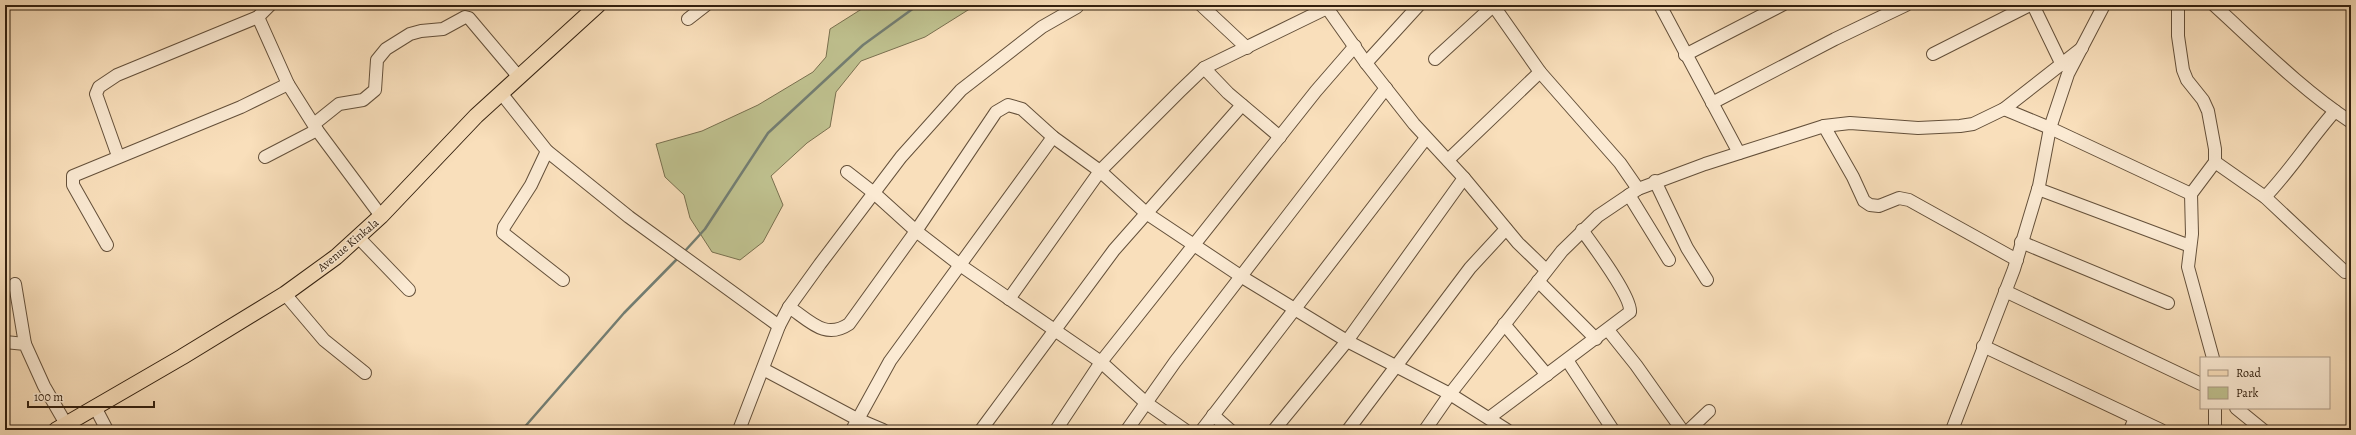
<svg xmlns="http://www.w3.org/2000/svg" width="2356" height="435" viewBox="0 0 2356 435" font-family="Alegreya,serif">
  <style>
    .green { fill: #bfc18f; stroke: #79704f }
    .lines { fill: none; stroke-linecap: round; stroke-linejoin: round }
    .stream { stroke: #737e73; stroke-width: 2.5 }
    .minor-casing { stroke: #64503a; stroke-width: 14 }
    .major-casing { stroke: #33200f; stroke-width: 17 }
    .minor { stroke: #fbead3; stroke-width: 12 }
    .major { stroke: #f9dfbb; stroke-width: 15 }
    .labels { text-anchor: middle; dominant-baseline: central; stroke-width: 3; stroke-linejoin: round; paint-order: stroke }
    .street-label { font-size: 12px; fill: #33200f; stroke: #fbead3 }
  </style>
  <rect width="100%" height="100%" fill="#f9dfbb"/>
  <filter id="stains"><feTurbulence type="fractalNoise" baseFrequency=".005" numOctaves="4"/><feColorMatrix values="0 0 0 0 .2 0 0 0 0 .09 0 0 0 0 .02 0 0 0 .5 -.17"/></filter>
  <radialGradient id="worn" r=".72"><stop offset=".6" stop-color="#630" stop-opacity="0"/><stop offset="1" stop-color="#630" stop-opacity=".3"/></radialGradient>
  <path class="green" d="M868 5H976L925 37 861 61 836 92 830 127 807 143 771 176 783 205 763 242 740 260 712 252 690 218 684 195 665 177 656 144 702 131 758 105 813 72 826 57 830 29Z"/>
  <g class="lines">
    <g class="stream">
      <path d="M684 252 705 229 768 133 863 45 918 5"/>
      <path d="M522 430 624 313 679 257"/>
    </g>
    <g class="minor-casing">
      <g id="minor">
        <path d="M1201 5 1247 48"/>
        <path d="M1325 5 1366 63 1414 124 1464 178 1518 243 1546 270"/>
        <path d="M1493 5 1540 72 1620 163 1638 189"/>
        <path d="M1660 5 1739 153"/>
        <path d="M2033 5 2062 65"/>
        <path d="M2178 5V36L2183 70 2187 80 2203 100 2208 111 2215 149V162L2191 194 2192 234 2188 267 2213 358"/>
        <path d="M2214 5C2258 45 2301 89 2351 122"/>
        <path d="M258 17 288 84 317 130 381 216"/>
        <path d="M688 19 706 5"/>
        <path d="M1933 54 2030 5"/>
        <path d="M1685 55 1782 5"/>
        <path d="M1435 59 1494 5"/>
        <path d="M1366 63 1419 5"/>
        <path d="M1204 68 1228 93 1280 137"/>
        <path d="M501 93 547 151 629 217 779 326"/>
        <path d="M1712 103 1835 39 1906 5"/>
        <path d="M2004 109 2050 128 2191 194"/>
        <path d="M314 124 339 104 363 100 375 90 377 60 386 49 410 34 421 31 443 29 465 17 469 18 518 76"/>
        <path d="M1824 126 1853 177 1864 201 1870 205 1879 206 1899 198 1909 200 2017 260"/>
        <path d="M547 151 531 185 504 227 503 233 563 280"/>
        <path d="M118 156 96 94 99 87 117 75 258 17 270 5"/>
        <path d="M265 157 317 130"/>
        <path d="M1448 160 1540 72"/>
        <path d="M2215 162 2265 197 2345 272"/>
        <path d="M847 172 874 193 916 231 960 265 1101 362 1145 402 1185 430"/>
        <path d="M1655 181 1687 248 1707 280"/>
        <path d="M2038 189 2190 246"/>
        <path d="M1629 195 1669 260"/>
        <path d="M2265 197C2291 170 2310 139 2335 111"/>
        <path d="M359 238 409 290"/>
        <path d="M2021 242 2168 303"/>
        <path d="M107 245 73 185V176L241 107 288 84"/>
        <path d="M1538 281 1596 339"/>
        <path d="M15 284 25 344"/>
        <path d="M2005 291 2201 384"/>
        <path d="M285 294 324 340 365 373"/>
        <path d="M1009 299 1100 171 1180 91 1204 68 1327 8"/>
        <path d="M789 307C810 321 825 340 849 324L916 231 996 112 1008 105 1022 109 1053 137 1100 171 1146 213 1242 277 1347 341 1450 394 1507 430"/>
        <path d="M1504 324 1547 375"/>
        <path d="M1608 330 1636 365 1682 430"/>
        <path d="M5 342 25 344 44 386 66 424"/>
        <path d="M1983 346 2161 430"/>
        <path d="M1567 360 1613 430"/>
        <path d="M763 369 857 419 883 430"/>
        <path d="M95 407 107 430"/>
        <path d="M2215 408V430"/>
        <path d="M2236 408 2263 430"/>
        <path d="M1213 415 1230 430"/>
        <path d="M1489 418 1630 312C1632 297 1592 244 1582 230"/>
        <path d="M739 430 779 326 789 307 820 264 901 157 961 90 1042 27 1077 7"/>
        <path d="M852 430 890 361 1053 137"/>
        <path d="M981 430 1114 250 1242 105"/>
        <path d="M1056 430 1101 362 1316 91 1355 46"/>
        <path d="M1127 430 1175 362 1386 88"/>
        <path d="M1202 430 1426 138"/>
        <path d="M1274 430 1347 341 1464 178"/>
        <path d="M1348 430 1470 268 1506 229"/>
        <path d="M1425 430 1450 394 1562 251 1598 216 1638 189 1705 164 1824 126 1850 123 1918 128 1960 126 1973 124 2004 109 2082 48"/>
        <path d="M1689 430 1709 411"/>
        <path d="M1952 430 2014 269 2039 186 2050 128 2068 74 2104 5"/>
        <path d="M2130 430 2135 418"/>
      </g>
    </g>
    <g class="major-casing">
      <path id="major" d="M56 430 182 357 285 294 336 257 381 216 476 116 598 5"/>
    </g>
    <use href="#minor" class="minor"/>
    <use href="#major" class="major"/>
  </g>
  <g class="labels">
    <g class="street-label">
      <text transform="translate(348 245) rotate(-40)">Avenue Kinkala</text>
    </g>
  </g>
  <rect width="2356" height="435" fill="none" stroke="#f9dfbb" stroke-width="20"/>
  <rect x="6" y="6" width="2344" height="423" fill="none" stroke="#33200f" stroke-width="2"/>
  <rect x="10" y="10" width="2336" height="415" fill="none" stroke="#33200f"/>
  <rect x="2200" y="357" width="130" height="52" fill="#fbead3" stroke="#ab9985"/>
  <rect x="2208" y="370" width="20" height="6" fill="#f9dfbb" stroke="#ab9985"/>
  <text x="2236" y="377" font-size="12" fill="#33200f">Road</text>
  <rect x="2208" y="387" width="20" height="12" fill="#bfc18f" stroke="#ab9985"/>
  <text x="2236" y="397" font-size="12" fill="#33200f">Park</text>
  <path d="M28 401v6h126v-6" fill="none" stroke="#33200f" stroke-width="2"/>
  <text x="34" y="401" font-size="12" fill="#33200f" stroke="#fbead3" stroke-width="3" paint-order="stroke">100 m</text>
  <rect width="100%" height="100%" filter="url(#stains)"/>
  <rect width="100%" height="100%" fill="url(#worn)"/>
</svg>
